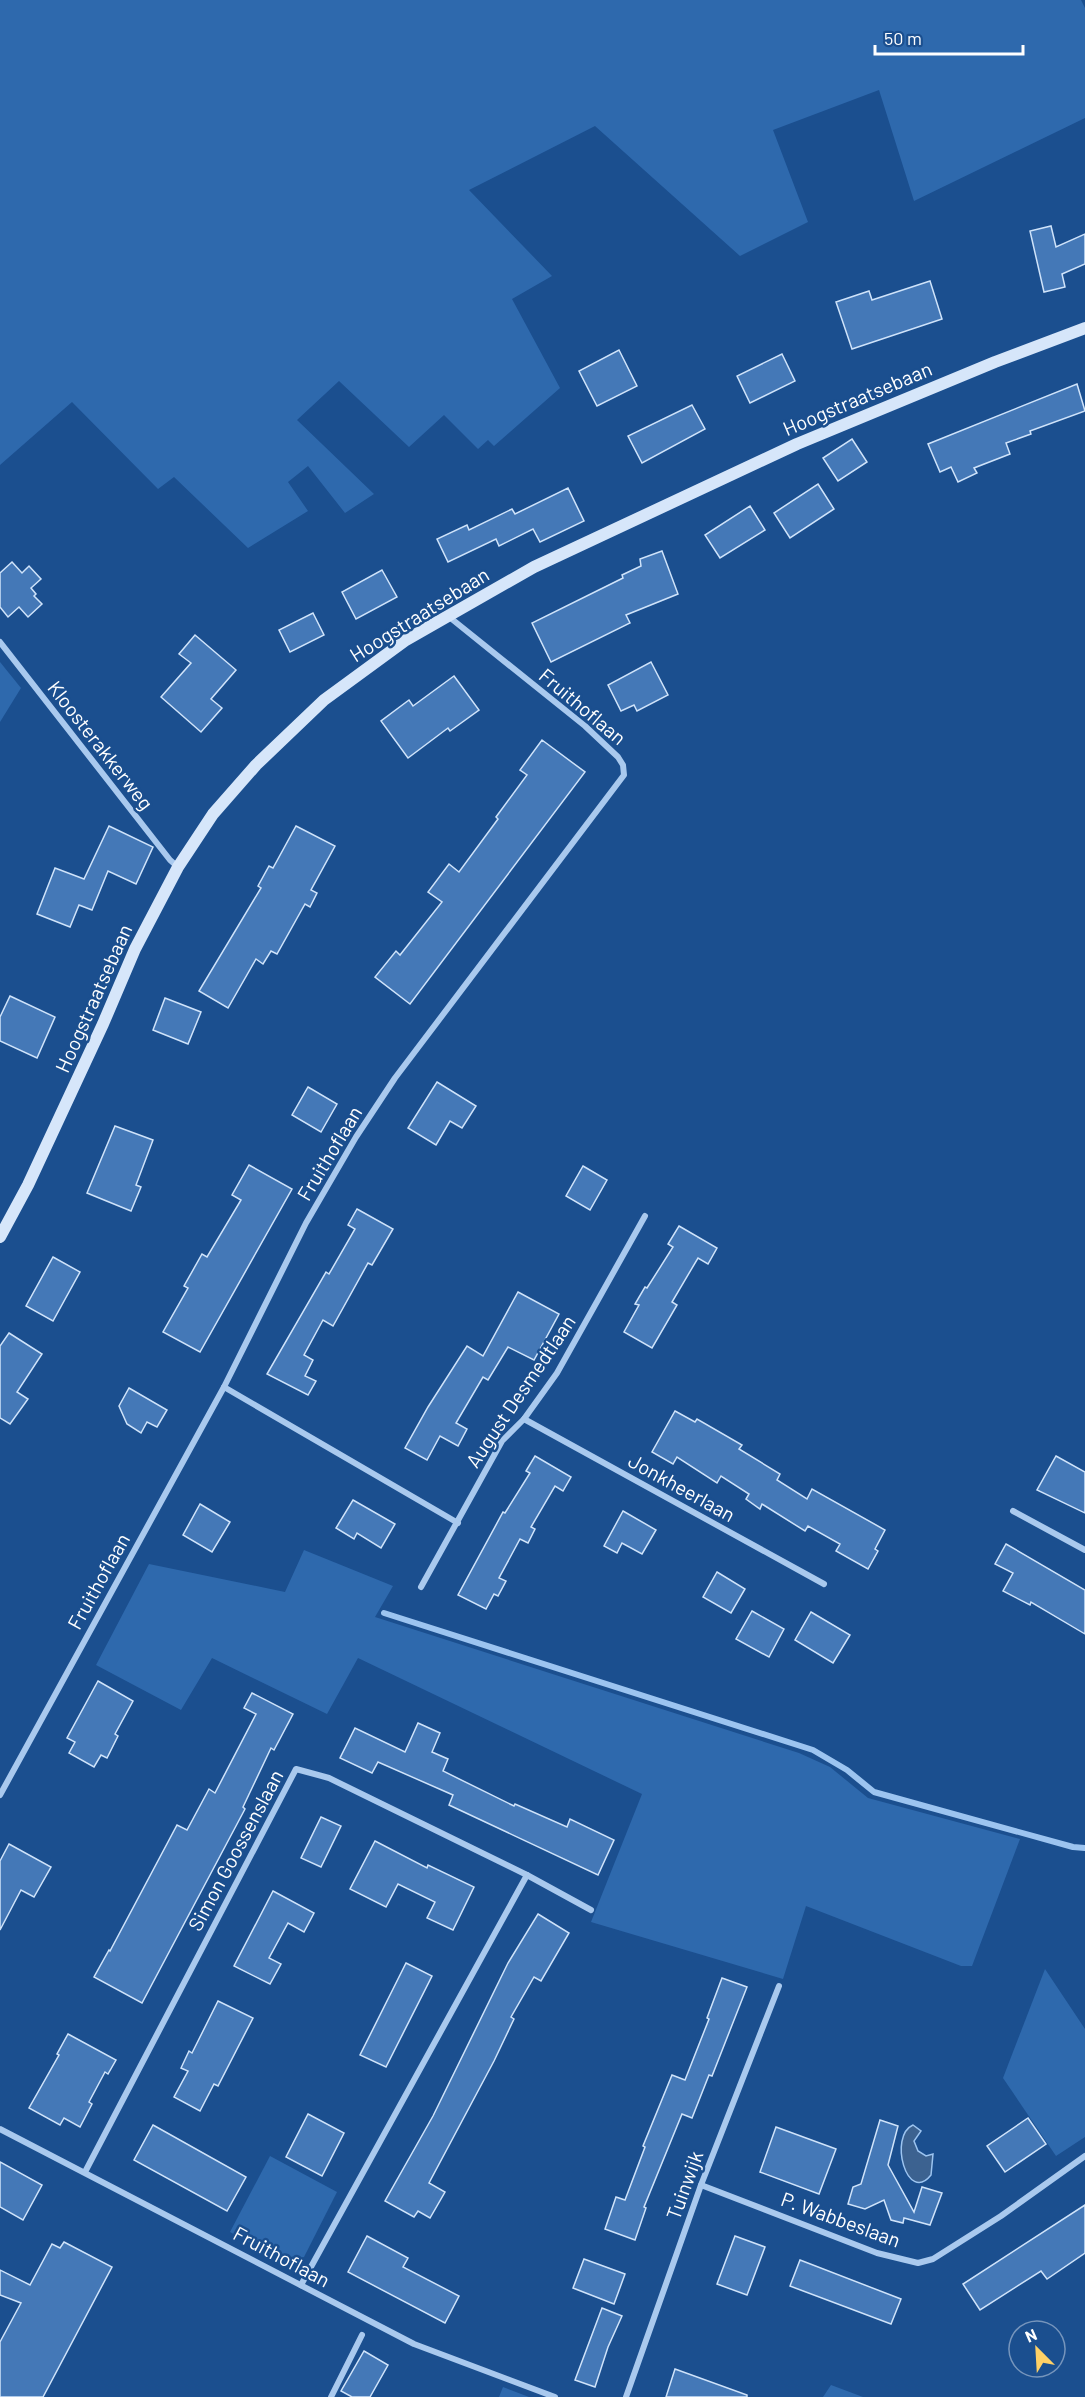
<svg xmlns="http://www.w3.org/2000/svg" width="1085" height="2397" viewBox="0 0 1085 2397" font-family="Barlow,sans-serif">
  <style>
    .green { fill: #2e69ad }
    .water { fill: #3c6290; stroke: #9cc4f0; stroke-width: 1.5 }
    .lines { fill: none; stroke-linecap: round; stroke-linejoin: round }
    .stream { stroke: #9cc4f0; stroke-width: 6 }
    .building { fill: #4478b7; stroke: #cfe3fa; stroke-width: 1.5 }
    .street { stroke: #a9c9ee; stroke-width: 6 }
    .secondary { stroke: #d6e6fa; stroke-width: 12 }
    .labels { text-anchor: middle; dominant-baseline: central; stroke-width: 5; stroke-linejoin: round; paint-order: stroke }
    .street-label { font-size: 20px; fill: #fff; stroke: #1b4f8f }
  </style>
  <rect width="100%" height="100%" fill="#1b4f8f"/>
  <g class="green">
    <path d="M0 0H1081L1085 8V118L914 201 879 90 773 130 808 222 740 256 595 126 469 190 552 276 512 299 560 388 494 446 488 440 478 449 444 415 409 447 339 381 297 420 374 494 345 513 308 466 288 482 308 511 248 548 174 477 158 489 72 402 0 465Z"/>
    <path d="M0 662 21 688 0 722Z"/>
    <path d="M304 1550 393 1586 375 1617 799 1753 830 1767 868 1798 1020 1839 972 1966H961L806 1906 783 1979 591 1922 642 1794 358 1658 327 1714 212 1658 181 1710 96 1665 149 1564 285 1592Z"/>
    <path d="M1045 1969 1085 2029V2137L1056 2156 1003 2078Z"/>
    <path d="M270 2156 337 2192 304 2257 287 2263 230 2232Z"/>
    <path d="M831 2385 863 2397H823Z"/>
    <path d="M503 2387 529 2397H499Z"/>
  </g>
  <path class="water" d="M913 2125 921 2131 914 2141 918 2151 926 2156 933 2154 931 2175C907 2205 888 2136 913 2125Z"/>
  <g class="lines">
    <path class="stream" d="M384 1613 813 1750 847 1770 874 1792 1073 1847 1085 1848"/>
  </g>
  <g class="building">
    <path d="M1051 226 1056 247 1085 234V264L1062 274 1065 287 1044 292 1030 231Z"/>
    <path d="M930 281 942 319 852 349 836 302 869 291 872 300Z"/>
    <path d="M619 350 637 386 597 406 579 371Z"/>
    <path d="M782 354 795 381 750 403 737 376Z"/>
    <path d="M1077 384 1085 411 1030 431 1031 434 1006 443 1010 454 974 468 977 473 958 482 951 467 940 472 928 444Z"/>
    <path d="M692 405 705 429 642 463 628 436Z"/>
    <path d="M852 439 867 462 838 481 823 458Z"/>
    <path d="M818 484 834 509 790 538 774 513Z"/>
    <path d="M568 488 584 521 540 542 533 529 499 546 496 539 448 562 437 539 467 525 469 530 512 509 515 514Z"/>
    <path d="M750 506 765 530 720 558 705 535Z"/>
    <path d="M662 551 678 594 626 615 630 623 551 662 532 623 623 578 622 575 641 566 640 559Z"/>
    <path d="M12 562 22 573 29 566 41 579 31 588 36 594 34 596 42 604 28 617 19 607 8 617 0 607V573Z"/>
    <path d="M382 570 397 597 356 619 342 592Z"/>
    <path d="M313 613 324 635 290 652 279 630Z"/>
    <path d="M195 635 236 670 211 699 222 708 201 732 161 697 191 663 179 654Z"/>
    <path d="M651 662 668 695 637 711 634 705 621 711 608 685Z"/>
    <path d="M454 676 479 710 450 731 448 728 408 758 381 721 409 700 413 706Z"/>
    <path d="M542 740 585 772 410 1004 375 977 396 951 400 955 442 902 428 892 449 864 459 872 498 819 496 817 527 775 520 770Z"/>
    <path d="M109 826 153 847 136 884 108 871 92 910 79 905 70 927 37 914 55 868 84 879Z"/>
    <path d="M296 826 335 846 311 890 317 893 310 907 305 904 277 954 271 951 263 964 256 959 228 1008 199 991 261 888 258 886 269 866 273 868Z"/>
    <path d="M10 996 55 1017 37 1058 0 1041V1017Z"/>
    <path d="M165 998 201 1012 188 1044 153 1030Z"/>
    <path d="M437 1082 476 1106 462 1128 450 1121 436 1145 408 1128Z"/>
    <path d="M308 1087 337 1104 321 1132 292 1115Z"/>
    <path d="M115 1126 153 1140 136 1185 141 1187 131 1211 87 1193Z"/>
    <path d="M249 1165 292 1189 200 1352 163 1332 188 1288 184 1286 202 1254 207 1257 241 1200 232 1195Z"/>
    <path d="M583 1166 607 1180 590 1210 566 1196Z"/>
    <path d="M357 1209 393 1229 372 1265 368 1263 333 1326 323 1320 304 1355 313 1360 305 1376 316 1381 308 1395 267 1374 326 1272 329 1274 355 1229 348 1225Z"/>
    <path d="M679 1226 717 1248 708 1264 698 1258 672 1302 677 1305 652 1348 624 1332 639 1305 635 1304 645 1287 647 1288 673 1247 668 1244Z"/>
    <path d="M53 1257 80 1272 53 1321 26 1306Z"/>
    <path d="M518 1292 559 1314 534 1360 508 1347 488 1380 483 1377 456 1423 467 1429 458 1446 440 1436 427 1460 405 1448 428 1407 467 1346 483 1356Z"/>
    <path d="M9 1333 42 1354 17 1392 28 1399 10 1424 0 1418V1346Z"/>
    <path d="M129 1388 167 1410 157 1427 147 1422 141 1433 127 1424 119 1406Z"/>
    <path d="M675 1411 695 1422 697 1419 742 1445 739 1449 780 1474 777 1480 807 1499 812 1489 885 1530 875 1549 878 1551 868 1569 836 1551 840 1544 808 1526 805 1531 762 1504 760 1509 746 1499 749 1494 721 1476 717 1483 677 1457 673 1464 652 1452Z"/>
    <path d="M535 1456 571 1477 563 1491 555 1486 531 1527 535 1529 528 1543 520 1539 499 1578 506 1581 498 1596 494 1594 486 1609 458 1595 503 1512 505 1513 530 1473 526 1471Z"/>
    <path d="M1056 1456 1085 1472V1513L1037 1490Z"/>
    <path d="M353 1500 395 1524 381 1548 357 1533 354 1539 336 1528Z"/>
    <path d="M200 1504 230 1522 212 1552 183 1535Z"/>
    <path d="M623 1511 656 1530 642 1554 622 1543 617 1553 604 1546Z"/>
    <path d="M1006 1544 1085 1590V1634L1031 1602 1030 1605 1003 1591 1013 1573 995 1564Z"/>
    <path d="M717 1572 745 1589 731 1613 703 1597Z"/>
    <path d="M752 1611 784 1629 769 1657 736 1639Z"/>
    <path d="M811 1612 850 1635 833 1663 795 1640Z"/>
    <path d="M98 1681 133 1701 115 1734 118 1736 107 1758 101 1755 94 1767 69 1753 75 1742 67 1738Z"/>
    <path d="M252 1693 293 1714 274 1750 271 1748 243 1807 245 1809 142 2003 94 1977 109 1950 110 1951 177 1825 187 1830 209 1789 215 1793 256 1714 244 1708Z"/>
    <path d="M418 1723 440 1733 432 1752 448 1759 443 1771 514 1806 515 1804 567 1827 570 1819 614 1840 598 1875 449 1805 453 1795 378 1762 372 1773 340 1758 355 1728 405 1752Z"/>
    <path d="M321 1817 341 1826 321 1867 301 1858Z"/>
    <path d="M375 1841 427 1868 428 1865 474 1887 453 1930 427 1918 435 1902 398 1884 386 1907 350 1889Z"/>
    <path d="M9 1844 51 1867 34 1897 21 1890 0 1930V1861Z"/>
    <path d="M273 1891 314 1913 304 1932 288 1923 269 1958 281 1964 270 1984 234 1966Z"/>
    <path d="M538 1914 569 1933 541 1981 534 1977 511 2017 514 2019 494 2061 429 2183 445 2192 430 2218 418 2211 414 2217 385 2201 433 2116 508 1963Z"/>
    <path d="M406 1963 432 1976 386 2067 360 2055Z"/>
    <path d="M722 1978 747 1987 712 2076 709 2075 692 2118 682 2114 644 2207 646 2208 635 2240 605 2229 616 2197 625 2200 645 2147 643 2146 672 2075 685 2080 709 2019 707 2018Z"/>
    <path d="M218 2001 253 2018 218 2086 214 2084 200 2111 174 2097 188 2071 181 2068 189 2051 192 2053Z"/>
    <path d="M68 2034 116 2060 108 2074 105 2072 89 2102 92 2104 80 2127 64 2118 60 2125 29 2108 59 2055 57 2054Z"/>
    <path d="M308 2114 344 2133 322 2176 286 2157Z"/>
    <path d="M1028 2118 1046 2144 1005 2172 987 2146Z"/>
    <path d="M880 2120 898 2126 888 2165 914 2212 922 2187 942 2193 930 2225 904 2218 903 2223 891 2220 884 2200 865 2209 848 2204 853 2187 861 2184Z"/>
    <path d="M153 2125 246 2177 227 2211 134 2160Z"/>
    <path d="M776 2127 836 2149 819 2194 760 2172Z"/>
    <path d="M0 2162 42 2185 23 2220 0 2207Z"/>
    <path d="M1085 2205V2253L1047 2279 1041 2271 980 2310 963 2284Z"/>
    <path d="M367 2236 408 2258 403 2267 459 2296 445 2323 348 2272Z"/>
    <path d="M735 2236 765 2247 747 2295 717 2284Z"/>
    <path d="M64 2242 112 2267 43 2397H0V2342L21 2303 0 2295V2270L30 2285 52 2244 60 2248Z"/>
    <path d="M584 2259 625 2274 614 2304 573 2288Z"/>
    <path d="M800 2260 901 2299 891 2324 790 2286Z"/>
    <path d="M602 2308 622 2316 608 2347 595 2387 575 2380Z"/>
    <path d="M364 2351 388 2365 370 2397H352L341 2391Z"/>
    <path d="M675 2369 747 2395V2397H666Z"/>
  </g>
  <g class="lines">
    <g class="street">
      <path d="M0 642 170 860 178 867"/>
      <path d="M224 1387 458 1523"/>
      <path d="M524 1419 824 1584"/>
      <path d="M1013 1511 1085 1550"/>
      <path d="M421 1587 502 1441 524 1419 557 1373 645 1216"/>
      <path d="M0 1795 224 1387 306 1223 356 1137 395 1078 624 775 623 765 618 757 585 726 448 616"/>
      <path d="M0 2129 414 2344 555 2397"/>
      <path d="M85 2172 296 1769 329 1778 527 1875 591 1910"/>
      <path d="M701 2185 877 2253 918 2263 933 2259 1001 2216 1085 2156"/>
      <path d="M301 2285 527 1875"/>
      <path d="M331 2397 362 2335"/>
      <path d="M626 2397 701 2185 779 1986"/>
    </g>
    <path class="secondary" d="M0 1237 28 1185 103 1024 135 949 178 867 213 814 256 765 324 700 406 640 534 567 797 444 995 362 1085 328"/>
  </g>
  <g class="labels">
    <g class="street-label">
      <text transform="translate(857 398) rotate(-23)">Hoogstraatsebaan</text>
      <text transform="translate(419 614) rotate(-32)">Hoogstraatsebaan</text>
      <text transform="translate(583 706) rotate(40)">Fruithoflaan</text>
      <text transform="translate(101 745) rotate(52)">Kloosterakkerweg</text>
      <text transform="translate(93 998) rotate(-66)">Hoogstraatsebaan</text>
      <text transform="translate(329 1153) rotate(-59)">Fruithoflaan</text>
      <text transform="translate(520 1391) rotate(-56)">August Desmedtlaan</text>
      <text transform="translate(682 1487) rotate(29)">Jonkheerlaan</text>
      <text transform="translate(98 1581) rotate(-61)">Fruithoflaan</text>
      <text transform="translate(235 1850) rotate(-62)">Simon Goossenslaan</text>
      <text transform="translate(684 2185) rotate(-70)">Tuinwijk</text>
      <text transform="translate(841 2219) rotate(20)">P. Wabbeslaan</text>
      <text transform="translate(282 2256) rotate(28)">Fruithoflaan</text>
    </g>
  </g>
  <g transform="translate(1037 2349) rotate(336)"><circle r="28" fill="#1b4f8f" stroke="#7695bc" stroke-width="1.5"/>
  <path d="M0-4.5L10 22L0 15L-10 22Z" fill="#ffd166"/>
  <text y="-9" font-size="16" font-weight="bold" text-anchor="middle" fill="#ffffff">N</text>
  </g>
  <path d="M875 45v9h148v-9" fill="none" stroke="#ffffff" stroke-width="3"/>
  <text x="884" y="45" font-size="18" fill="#ffffff" stroke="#1b4f8f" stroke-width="4.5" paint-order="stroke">50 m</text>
</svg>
